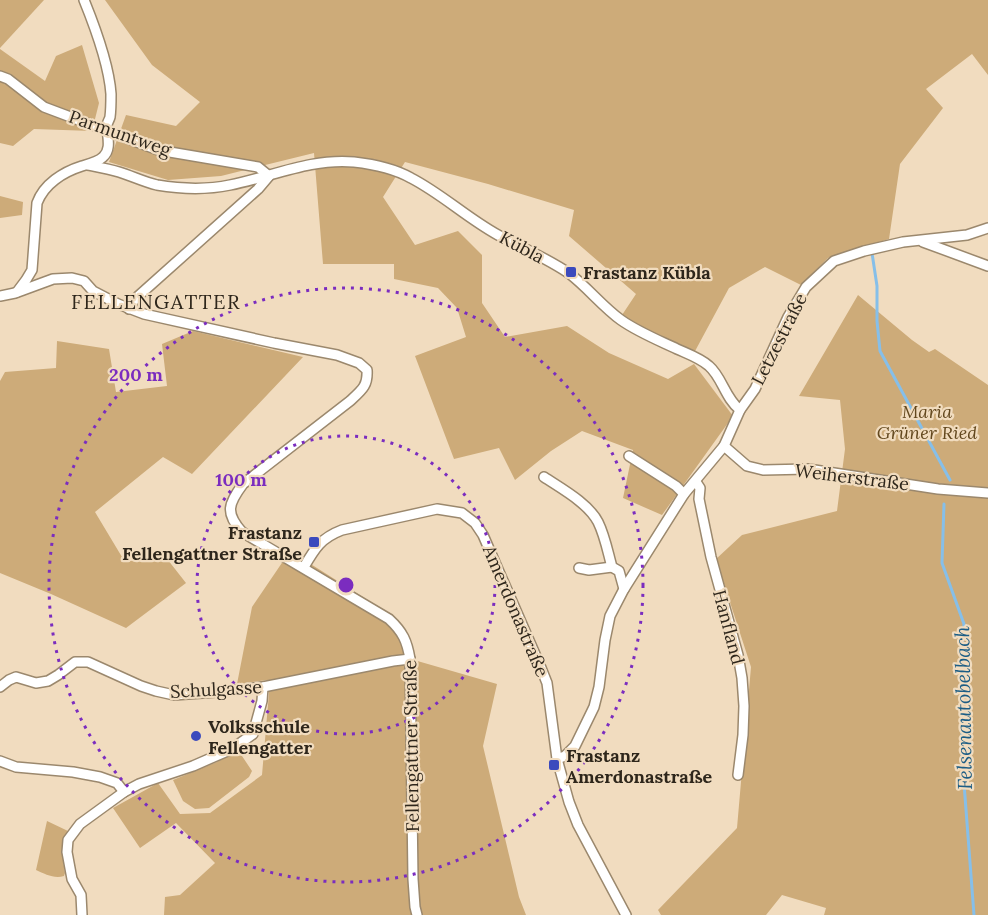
<svg xmlns="http://www.w3.org/2000/svg" width="988" height="915" viewBox="0 0 988 915" font-family="Lora,serif">
  <style>
    .green { fill: #cdab79 }
    .lines { fill: none; stroke-linecap: round; stroke-linejoin: round }
    .stream { stroke: #86bfe9; stroke-width: 3 }
    .minor-casing { stroke: #9b886d; stroke-width: 12 }
    .minor { stroke: #fff; stroke-width: 9 }
    .ring { fill: none; stroke: #7b2cbf; stroke-width: 3; stroke-dasharray: 3 6 }
    .poi-dot { fill: #3b4abd; stroke: #f1dcbf; stroke-width: 2 }
    .labels { text-anchor: middle; dominant-baseline: central; stroke-width: 4.5; stroke-linejoin: round; paint-order: stroke }
    .street-label { font-size: 18px; fill: #2e261b; stroke: #f1dcbf }
    .poi-label { font-size: 18px; font-weight: bold; fill: #2e261b; stroke: #f1dcbf; text-anchor: start }
    .park-label { font-size: 18px; font-style: italic; fill: #63481e; stroke: #f1dcbf }
    .neighbourhood-label { font-size: 20px; letter-spacing: 1.5px; fill: #2e261b; stroke: #f1dcbf }
    .water-label { font-size: 20px; font-style: italic; fill: #1c5d85; stroke: #f1dcbf }
    .centre { fill: #7b2cbf; stroke: #f1dcbf; stroke-width: 3 }
    .ring-label { font-size: 18px; text-anchor: middle; font-weight: bold; fill: #7b2cbf; stroke: #f1dcbf; stroke-width: 4.5; stroke-linejoin: round; paint-order: stroke }
  </style>
  <rect width="100%" height="100%" fill="#f1dcbf"/>
  <g class="green">
    <path d="M0 0H44L0 48Z"/>
    <path d="M105 0H988V75L972 54 926 89 943 108 900 164 889 239 828 258 801 285 765 267 729 288 694 353 657 335 622 315 636 294 569 236 574 210 488 184 405 162 383 197 415 245 458 231 482 255V303L505 337 567 326 609 353 668 379 694 364 733 416 662 515 623 498 633 450 582 431 551 451 515 480 499 448 454 459 415 356 466 337 457 308 438 288 394 279V264H323L314 153 221 176 168 180 109 162 126 115 176 126 200 102 152 65Z"/>
    <path d="M82 45 99 103 92 131 34 129 13 146 0 143V49L45 81 56 56Z"/>
    <path d="M0 196 23 202 22 215 0 218Z"/>
    <path d="M858 295 912 340 929 352 935 349 988 385V915H824L826 908 782 895 766 915H661L658 910 737 828 751 667 716 559 742 535 837 511 845 449 840 400 799 396Z"/>
    <path d="M193 331 303 357 192 474 163 457 95 512 125 562 164 555 186 583 126 628 51 594 0 573V381L5 372 56 368 57 341 109 349 116 392 167 386 162 344Z"/>
    <path d="M290 551 382 609 400 623 410 641 414 660 497 684 483 746 519 897 526 915H164L165 897 180 895 215 863 176 823 140 848 113 808 158 783 180 814 210 813 262 775 269 693 267 680 237 684 252 607Z"/>
    <path d="M238 750 252 771 249 777 209 808 195 809 183 801 173 780 217 762Z"/>
    <path d="M47 821 68 831 62 853 65 873 64 876C54 879 45 874 36 870Z"/>
  </g>
  <g class="lines">
    <g class="stream">
      <path d="M872 253 877 286V321L880 351 950 480"/>
      <path d="M944 504 942 563 964 624 962 651V757L974 915"/>
    </g>
    <g class="minor-casing">
      <g id="minor">
        <path d="M0 76 8 79 44 107 158 150 258 167 269 176"/>
        <path d="M88 165C98 167 109 169 119 172 132 176 144 182 157 185 181 189 206 190 230 185 271 177 311 158 354 162 372 164 395 169 411 178 442 194 467 218 498 235 522 248 547 258 570 274 588 288 603 307 621 320 638 332 658 340 677 349 688 354 700 358 709 366 722 377 725 398 740 410"/>
        <path d="M923 242 988 266"/>
        <path d="M17 292 26 280 32 270 37 203C44 184 63 172 82 166 89 164 98 162 103 157 112 149 107 136 107 126 107 122 109 121 110 117 111 110 111 101 111 94 109 65 95 27 84 0"/>
        <path d="M0 296 15 293 53 279 72 278 84 281 93 291 118 304 144 314 274 343 337 355 359 363 367 370C368 386 362 390 350 401L243 484C228 504 225 513 242 532L389 619C403 632 407 641 410 659L413 879 415 907 417 915"/>
        <path d="M129 309 135 299 258 189 269 176"/>
        <path d="M724 446 747 466 763 470 808 469 938 489 988 493"/>
        <path d="M629 456 676 486 684 494"/>
        <path d="M544 477C562 489 588 503 598 522 605 536 608 553 612 567L619 571 624 589"/>
        <path d="M696 482 700 488 699 499 711 557 738 655 742 678 744 706 743 735 738 775"/>
        <path d="M304 567C315 548 321 538 342 530L437 509 462 513 475 523 483 535 541 668 547 683 557 759 569 802 578 825 626 915"/>
        <path d="M579 568 589 570 612 567"/>
        <path d="M0 687 9 680 16 677 36 683 48 681 58 675 75 662H88L141 686 156 691 174 695 217 692 263 687 393 661 410 659"/>
        <path d="M557 759 565 756 575 746 594 707 599 687 605 640 610 616 624 589 684 494 724 446 740 410 755 389 788 317 806 287 834 261 864 251 903 242 967 235 988 228"/>
        <path d="M0 761 16 767 73 772 100 777 117 783 124 792"/>
        <path d="M82 915 81 895 72 879 67 852 68 840 80 824 124 792 139 784 193 766 232 749 253 734 262 701 263 687"/>
      </g>
    </g>
    <use href="#minor" class="minor"/>
  </g>
  <g class="ring">
    <circle cx="346" cy="585" r="149"/>
    <circle cx="346" cy="585" r="297"/>
  </g>
  <g class="poi-dot">
    <rect x="565" y="266" width="12" height="12" rx="3"/>
    <rect x="308" y="536" width="12" height="12" rx="3"/>
    <circle cx="196" cy="736" r="6"/>
    <rect x="548" y="759" width="12" height="12" rx="3"/>
  </g>
  <g class="labels">
    <g class="street-label">
      <text transform="translate(120 133) rotate(19)">Parmuntweg</text>
      <text transform="translate(522 247) rotate(28)">Kübla</text>
      <text transform="translate(779 339) rotate(-63)">Letzestraße</text>
      <text transform="translate(852 477) rotate(7)">Weiherstraße</text>
      <text transform="translate(516 611) rotate(67)">Amerdonastraße</text>
      <text transform="translate(729 627) rotate(75)">Hanfland</text>
      <text transform="translate(216 689) rotate(-3)">Schulgasse</text>
      <text transform="translate(411 746) rotate(-91)">Fellengattner Straße</text>
    </g>
    <g class="poi-label">
      <text x="583" y="272">Frastanz Kübla</text>
      <text x="302" y="532" text-anchor="end">Frastanz<tspan x="302" dy="21">Fellengattner Straße</tspan></text>
      <text x="208" y="726">Volksschule<tspan x="208" dy="21">Fellengatter</tspan></text>
      <text x="566" y="755">Frastanz<tspan x="566" dy="21">Amerdonastraße</tspan></text>
    </g>
    <g class="park-label">
      <text x="927" y="411">Maria<tspan x="927" dy="21">Grüner Ried</tspan></text>
    </g>
    <g class="neighbourhood-label">
      <text x="156" y="301">FELLENGATTER</text>
    </g>
    <g class="water-label">
      <text transform="translate(963 708) rotate(-91)">Felsenautobelbach</text>
    </g>
  </g>
  <circle cx="346" cy="585" r="9" class="centre"/>
  <g class="ring-label">
    <text x="136" y="381">200 m</text>
    <text x="241" y="486">100 m</text>
  </g>
</svg>
